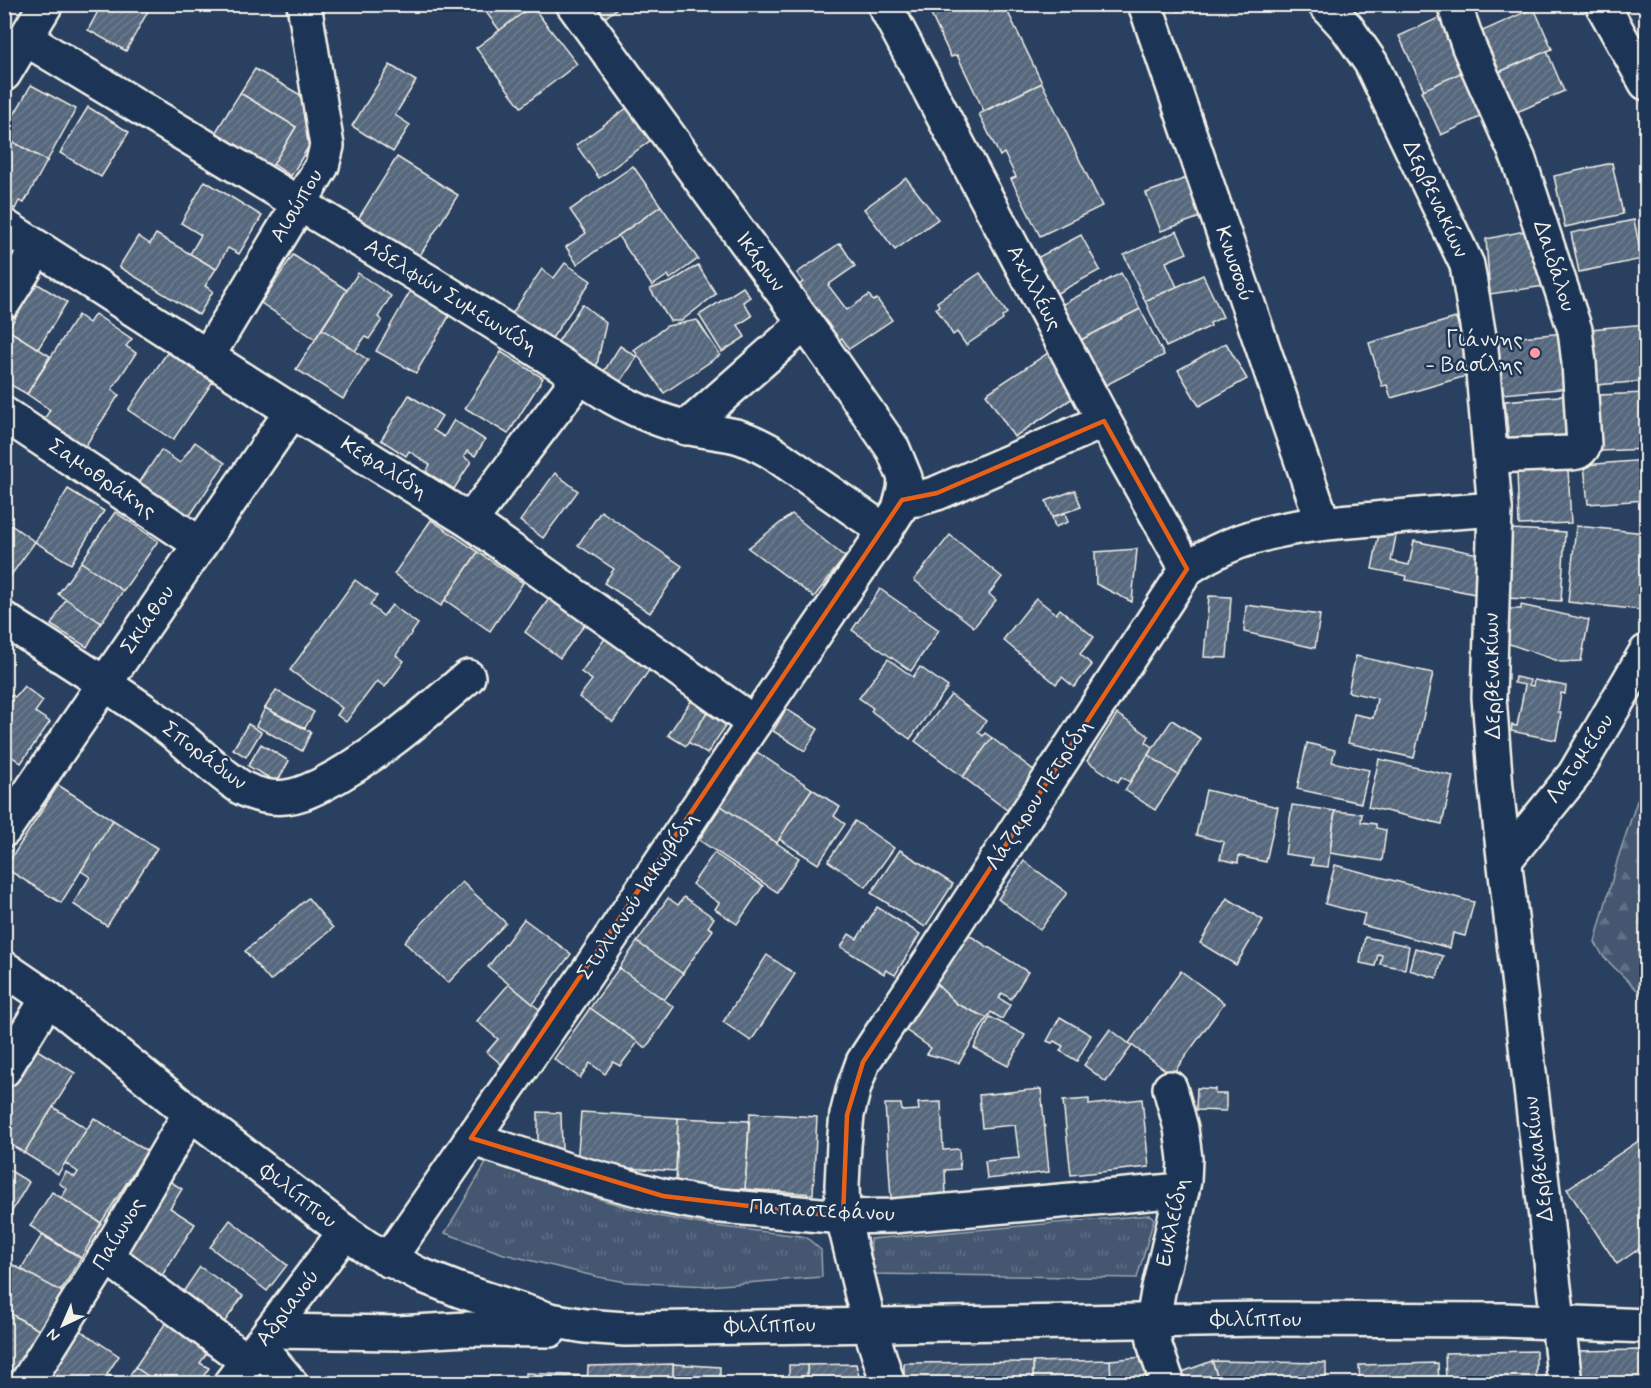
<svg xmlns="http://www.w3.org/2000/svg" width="1651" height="1388" viewBox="0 0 1651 1388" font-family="Mynerve,sans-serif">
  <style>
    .grass { fill: url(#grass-tufts); stroke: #9ca4ac; stroke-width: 1.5 }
    .forest { fill: url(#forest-firs); stroke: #9ca4ac; stroke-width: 1.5 }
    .building { fill: url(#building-hatch); stroke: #f4f1e8; stroke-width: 1.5 }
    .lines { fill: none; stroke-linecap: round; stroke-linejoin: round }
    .street-casing { stroke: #f4f1e8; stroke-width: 38 }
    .secondary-casing { stroke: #f4f1e8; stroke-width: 38 }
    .street { stroke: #1d3557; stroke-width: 33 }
    .secondary { stroke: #1d3557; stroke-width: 33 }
    .marked { fill: none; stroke: #e96117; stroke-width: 4.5; stroke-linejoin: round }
    .poi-dot { fill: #ff9aa2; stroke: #1d3557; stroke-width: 2 }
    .labels { text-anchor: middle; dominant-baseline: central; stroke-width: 5; stroke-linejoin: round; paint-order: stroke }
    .street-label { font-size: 22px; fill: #f4f1e8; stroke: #1d3557 }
    .poi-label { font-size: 22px; fill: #f4f1e8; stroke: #1d3557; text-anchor: end }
  </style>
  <defs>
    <pattern id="grass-tufts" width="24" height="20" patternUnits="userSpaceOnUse" patternTransform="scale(1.5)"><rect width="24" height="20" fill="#445771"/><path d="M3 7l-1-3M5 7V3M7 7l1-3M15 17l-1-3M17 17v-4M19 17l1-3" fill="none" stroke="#607085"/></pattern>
    <pattern id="forest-firs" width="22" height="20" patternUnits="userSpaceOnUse" patternTransform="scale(1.5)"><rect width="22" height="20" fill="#445771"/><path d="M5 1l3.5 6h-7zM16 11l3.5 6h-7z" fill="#607085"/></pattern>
    <pattern id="building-hatch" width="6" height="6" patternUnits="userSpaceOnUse" patternTransform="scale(1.5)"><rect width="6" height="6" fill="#56677d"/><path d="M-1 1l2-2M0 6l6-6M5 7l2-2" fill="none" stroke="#6f7d8f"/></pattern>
  </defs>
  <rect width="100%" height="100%" fill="#2a4060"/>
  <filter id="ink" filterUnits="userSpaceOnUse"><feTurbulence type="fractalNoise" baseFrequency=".0167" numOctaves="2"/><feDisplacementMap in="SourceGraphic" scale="12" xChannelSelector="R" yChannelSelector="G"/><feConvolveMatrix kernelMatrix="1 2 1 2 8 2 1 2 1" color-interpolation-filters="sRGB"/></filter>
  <g filter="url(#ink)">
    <g class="grass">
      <path d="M486 1163H490L606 1201 657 1216 713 1226 801 1236 807 1238 821 1250 822 1277 708 1286 626 1282 598 1277 504 1254 445 1233Z"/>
      <path d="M1150 1215 1154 1219 1137 1278 873 1274 870 1239Z"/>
    </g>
    <path class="forest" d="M1646 774V999L1603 956 1595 942 1618 858Z"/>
    <g class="building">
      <path d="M102 4H136L148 11 126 51 88 30Z"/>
      <path d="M480 4H531L532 6 500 31Z"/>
      <path d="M587 4H622L600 22Z"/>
      <path d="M926 4H1004L1042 83 984 111 957 55 951 57Z"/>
      <path d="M1177 4H1184L1185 9 1178 11Z"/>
      <path d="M532 6 577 64 521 107 476 48Z"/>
      <path d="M1534 8 1552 49 1497 73 1478 33Z"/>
      <path d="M1445 15 1469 70 1424 90 1399 36Z"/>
      <path d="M1547 51 1564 91 1515 113 1497 73Z"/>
      <path d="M390 65 416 81 395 115 410 125 393 152 352 126Z"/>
      <path d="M255 69 304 97 313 139 291 176 273 164 296 127 240 93Z"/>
      <path d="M1465 71 1485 115 1441 135 1421 91Z"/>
      <path d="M1042 83 1102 206 1040 236 1011 179 1016 177 1004 153 1000 156 979 114Z"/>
      <path d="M31 85 76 109 47 161 4 137V133Z"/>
      <path d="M240 93 296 127 268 173 212 138Z"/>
      <path d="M88 107 129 132 101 177 60 153Z"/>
      <path d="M627 108 651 140 599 178 576 145Z"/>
      <path d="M4 137 47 161 24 203 19 201 15 209 4 203Z"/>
      <path d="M397 157 458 195 419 257 358 219Z"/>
      <path d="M1612 163 1623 214 1565 227 1554 176Z"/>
      <path d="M633 166 661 206 577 264 566 247 586 233 570 210Z"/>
      <path d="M1189 177 1203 216 1161 231 1146 193Z"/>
      <path d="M906 178 938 219 895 250 864 209Z"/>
      <path d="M205 181 262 216 239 254 228 248 216 269 190 254 201 235 181 223Z"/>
      <path d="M661 206 698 259 670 279 668 275 652 286 618 236Z"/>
      <path d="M1634 220 1642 259 1579 272 1571 233Z"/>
      <path d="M1539 228 1551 285 1490 294 1486 239Z"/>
      <path d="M1177 231 1187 253 1166 262 1177 287 1145 301 1124 255Z"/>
      <path d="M156 234 216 269 205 286 213 291 199 315 119 267 138 236 150 244Z"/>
      <path d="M1081 235 1100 270 1052 296 1033 260Z"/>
      <path d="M840 243 855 266 828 285 847 310 869 295 873 301 877 299 892 320 849 349 842 338 833 344 795 288 803 282 797 273Z"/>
      <path d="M293 255 347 290 315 339 261 303Z"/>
      <path d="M565 263 591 281 548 344 509 318 542 269 554 278Z"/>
      <path d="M698 265 716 294 681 321H670L650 289 671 282Z"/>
      <path d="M358 273 391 296 378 317 382 320 369 339 365 337 355 351 322 329Z"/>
      <path d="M980 273 1007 313 1002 317 1003 320 966 345 957 332 953 335 936 308 939 306 937 302Z"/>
      <path d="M1121 273 1140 309 1081 340 1063 304Z"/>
      <path d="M1203 275 1223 317 1210 323 1211 326 1166 347 1145 301Z"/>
      <path d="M36 283 67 302 38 349 8 330Z"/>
      <path d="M743 287 750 297 743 302 752 316 738 325 745 337 722 352 699 315Z"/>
      <path d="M411 290 451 313 416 373 376 351Z"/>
      <path d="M582 304 606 323 596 369 552 351Z"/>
      <path d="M1140 309 1164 355 1106 385 1081 340Z"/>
      <path d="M95 314 132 339 126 346 136 353 112 389 119 395 82 451 41 424 50 410 27 394 78 315 89 323Z"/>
      <path d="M1456 318 1473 374 1391 398 1387 385 1382 386 1369 343Z"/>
      <path d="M697 320 720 355 664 393 634 350 667 326Z"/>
      <path d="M1646 324V381L1596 385 1591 329Z"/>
      <path d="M322 329 368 360 343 399 296 369Z"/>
      <path d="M8 330 50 356 27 394 4 381V336Z"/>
      <path d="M1565 333 1570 388 1503 394 1498 339Z"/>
      <path d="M1226 343 1247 379 1199 406 1178 370Z"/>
      <path d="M620 346 637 357 618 386 601 376Z"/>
      <path d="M169 350 214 380 173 440 128 410Z"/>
      <path d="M1051 351 1079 394 1014 437 986 394Z"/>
      <path d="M501 352 543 378 508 434 465 408Z"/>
      <path d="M1646 393V449L1600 451 1598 395Z"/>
      <path d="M409 395 442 416 433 430 444 437 454 420 485 440 475 456 467 451 464 457 471 462 454 489 426 472 430 465 409 451 406 456 381 440Z"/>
      <path d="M1569 395 1575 447 1510 453 1505 401Z"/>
      <path d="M195 442 225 463 189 517 139 483 161 450 180 463Z"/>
      <path d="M1646 460V500L1588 504 1584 465Z"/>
      <path d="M1568 469 1571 523 1519 525 1517 471Z"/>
      <path d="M555 473 578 491 543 538 520 521Z"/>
      <path d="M68 489 104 511 71 564 35 542Z"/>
      <path d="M1075 490 1081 507 1052 517 1046 501Z"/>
      <path d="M601 511 682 566 650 613 604 583 614 569 578 545Z"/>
      <path d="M115 512 158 541 123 591 81 562Z"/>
      <path d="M1065 513 1068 522 1055 527 1052 517Z"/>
      <path d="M792 514 845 557 814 597 748 548Z"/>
      <path d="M4 520 35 542 4 585Z"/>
      <path d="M431 520 478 552 441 606 394 574Z"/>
      <path d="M1576 526 1646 533V555L1641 610 1568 602Z"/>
      <path d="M1380 528 1397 531 1391 561 1409 565 1414 541 1483 555 1475 594 1406 580 1407 576 1372 569Z"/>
      <path d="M1511 529 1565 532 1561 601 1507 598Z"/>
      <path d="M950 535 1002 577 989 594 996 600 974 627 914 580Z"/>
      <path d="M1137 549 1132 602 1096 584 1095 552Z"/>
      <path d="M478 552 523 583 490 631 445 600Z"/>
      <path d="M81 562 123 591 101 623 58 594Z"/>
      <path d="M355 580 377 596 370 605 383 616 392 605 418 624 396 655 404 661 385 687 377 681 346 722 337 715 342 708 290 670Z"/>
      <path d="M880 589 939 630 911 671 852 630Z"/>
      <path d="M551 596 586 623 560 658 525 632Z"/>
      <path d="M1209 596 1231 597 1227 658 1204 657Z"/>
      <path d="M1036 598 1056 614 1060 609 1094 637 1080 654 1092 665 1074 687 1062 677 1056 684 1003 640Z"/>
      <path d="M66 599 101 623 87 647 51 625Z"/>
      <path d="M1246 605 1320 615 1315 648 1244 632Z"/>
      <path d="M1521 605 1589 620 1581 661 1561 662 1504 642 1507 609H1521Z"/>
      <path d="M606 637 650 669 613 722 579 697 592 680 581 672Z"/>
      <path d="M1356 656 1433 673 1414 758 1348 743 1354 714 1373 718 1377 698 1348 692Z"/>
      <path d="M888 659 913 677 920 667 948 687 910 739 871 711 873 708 859 698Z"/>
      <path d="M1515 677 1530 680 1529 685 1533 686 1534 680 1566 686 1565 694 1561 693 1558 712 1561 713 1556 740 1511 731 1512 725 1517 726 1525 685 1514 683Z"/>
      <path d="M24 686 43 701 35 712 50 722 21 763 4 751V703L12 695 15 697Z"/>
      <path d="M276 690 314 712 305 728 265 708Z"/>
      <path d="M951 695 986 721 978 732 983 736 985 733 992 738 963 777 915 741Z"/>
      <path d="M691 701 708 712 686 746 668 735Z"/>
      <path d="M265 708 311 732 302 751 256 726Z"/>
      <path d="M786 709 818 729 805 751 773 731Z"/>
      <path d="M707 713 726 725 707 754 688 742Z"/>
      <path d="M1117 714 1149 736 1146 742 1153 747 1130 782 1121 777 1118 782 1087 761Z"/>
      <path d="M1172 720 1201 739 1178 775 1148 755Z"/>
      <path d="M248 724 261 732 246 757 233 749Z"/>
      <path d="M992 738 1036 772 1007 810 963 777Z"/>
      <path d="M1307 743 1335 750 1332 762 1369 770 1361 803 1297 789Z"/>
      <path d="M261 744 289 761 277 782 248 766Z"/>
      <path d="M757 752 812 789 777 843 721 806Z"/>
      <path d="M1148 755 1178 775 1155 810 1125 790Z"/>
      <path d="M1379 759 1453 776 1442 824 1368 807Z"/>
      <path d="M58 785 113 820 61 903 5 868Z"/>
      <path d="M812 789 840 807 834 816 845 824 818 864 779 839Z"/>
      <path d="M1206 790 1278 807 1266 862 1239 856 1238 863 1220 859 1224 842 1196 835Z"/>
      <path d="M1292 805 1335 811 1328 867 1311 865 1313 858 1285 854Z"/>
      <path d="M721 806 799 858 777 892 699 840Z"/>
      <path d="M1335 811 1362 814 1361 822 1376 824V828L1386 830 1382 861 1330 853Z"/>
      <path d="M113 820 157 848 107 926 73 904 90 877 81 871Z"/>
      <path d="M855 821 894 848 866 887 828 861Z"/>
      <path d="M900 850 953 884 925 927 871 893Z"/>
      <path d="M714 853 763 886 737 924 715 909 719 903 692 884Z"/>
      <path d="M1024 861 1067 893 1040 930 998 899Z"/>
      <path d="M1335 865 1474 902 1465 936 1453 933 1450 948 1362 925 1365 914 1325 904Z"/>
      <path d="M462 882 506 923 448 983 404 942Z"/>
      <path d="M684 897 714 918 708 927 713 930 682 974 637 942 668 898 678 905Z"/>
      <path d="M308 898 333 928 270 981 245 951Z"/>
      <path d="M1227 898 1263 920 1236 965 1200 943Z"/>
      <path d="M877 907 920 934 895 975 886 970 884 974 841 947 849 934 857 939Z"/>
      <path d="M524 919 571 954 533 1004 488 967Z"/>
      <path d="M964 932 1028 972 1011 999 1002 993 999 998 1010 1005 1002 1019 991 1012 987 1018 957 1004 934 982Z"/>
      <path d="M1365 937 1409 946 1405 969 1380 964 1382 955 1378 954 1375 966 1360 963Z"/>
      <path d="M637 942 683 974 664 1000 619 968Z"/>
      <path d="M1415 948 1443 956 1437 978 1409 970Z"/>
      <path d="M767 955 795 974 751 1041 723 1022Z"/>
      <path d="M619 968 674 1007 646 1048 590 1008Z"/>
      <path d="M1181 971 1224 1003 1172 1075 1129 1043Z"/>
      <path d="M934 982 957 1004 987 1018 959 1063 927 1054 931 1048 904 1029Z"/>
      <path d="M509 984 547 1016 501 1064 487 1052 498 1039 477 1021Z"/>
      <path d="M590 1008 638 1042 620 1066 613 1062 605 1074 590 1063 580 1078 554 1059Z"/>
      <path d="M990 1017 1025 1035 1008 1066 974 1048Z"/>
      <path d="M1060 1017 1091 1035 1077 1061 1060 1051 1063 1046 1054 1041 1052 1043 1047 1041Z"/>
      <path d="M1110 1029 1132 1046 1106 1082 1084 1065Z"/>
      <path d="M34 1048 75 1073 24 1153 4 1140V1094Z"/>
      <path d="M1197 1088 1215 1089V1094H1226V1111L1196 1110Z"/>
      <path d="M1041 1089 1049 1172 987 1179 985 1161 1019 1158 1015 1125 982 1128 979 1095Z"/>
      <path d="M1089 1099V1105L1142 1099 1149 1167 1071 1175 1063 1101Z"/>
      <path d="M941 1102 943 1150 959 1149 960 1169 945 1170 946 1196 891 1199 885 1104H901L902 1111 919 1110 918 1103Z"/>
      <path d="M53 1107 87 1129 58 1174 24 1153Z"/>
      <path d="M538 1112 561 1113 562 1149H538Z"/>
      <path d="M581 1112 678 1118 676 1171 577 1165Z"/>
      <path d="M750 1113 817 1117 813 1194 745 1189Z"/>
      <path d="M94 1118 147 1151 101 1223 61 1198 67 1189 59 1183 66 1172 75 1177 78 1172 65 1163Z"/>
      <path d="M678 1118 749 1121 745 1189 676 1187Z"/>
      <path d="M1646 1136V1244L1617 1264 1567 1189Z"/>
      <path d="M4 1167 29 1182 11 1213 4 1209Z"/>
      <path d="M165 1178 182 1189 170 1208 195 1224 159 1280 117 1252Z"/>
      <path d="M52 1192 101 1223 81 1258 30 1226Z"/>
      <path d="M4 1209 11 1213 4 1222Z"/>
      <path d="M230 1220 287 1265 267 1291 210 1247Z"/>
      <path d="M42 1235 81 1258 60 1292 21 1269Z"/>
      <path d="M4 1260 66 1294 44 1333 4 1310Z"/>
      <path d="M200 1267 243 1296 216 1334 174 1305Z"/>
      <path d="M4 1310 44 1333 12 1384H4Z"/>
      <path d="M172 1314 214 1342 200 1363 209 1368 198 1384H159L135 1367Z"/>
      <path d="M80 1330 119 1356 107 1374 121 1384H58L48 1377Z"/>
      <path d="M1646 1350V1384H1575L1574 1351Z"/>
      <path d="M1536 1351V1384H1446L1445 1353Z"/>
      <path d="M1143 1357 1147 1384H1111L1110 1360Z"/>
      <path d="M1110 1360 1111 1384H1033V1362Z"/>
      <path d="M1212 1361 1326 1363V1384H1220Z"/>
      <path d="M1212 1361 1220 1384H1177L1174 1375Z"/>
      <path d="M1033 1362V1384H904V1363Z"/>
      <path d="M1438 1363 1439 1384H1360L1359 1365Z"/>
      <path d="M673 1364 720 1367V1384H673Z"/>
      <path d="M673 1364V1384H587L588 1366Z"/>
      <path d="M856 1364 861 1384H807V1365Z"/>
      <rect x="789" y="1365" width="18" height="19"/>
      <path d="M135 1367 159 1384H124Z"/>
      <path d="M526 1373 588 1376 587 1384H526Z"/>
      <path d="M48 1377 58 1384H43Z"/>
    </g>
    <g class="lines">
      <g class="street-casing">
        <g id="street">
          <path d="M884 4 1104 421 1187 569"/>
          <path d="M1145 4 1323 523"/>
          <path d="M1454 4 1469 47 1519 160 1575 330 1579 363 1584 445C1580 452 1577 453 1569 453L1491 456"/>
          <path d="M26 39 431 283 612 397C635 410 659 421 685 427 702 431 719 432 736 436 748 439 759 445 770 451L885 531"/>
          <path d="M4 74 46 4"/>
          <path d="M4 226 292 411 470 521 754 723"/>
          <path d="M4 302 38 248"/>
          <path d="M207 357 322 166 327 146 304 4"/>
          <path d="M4 414 200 544"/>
          <path d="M686 428 805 323"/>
          <path d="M902 500 917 499 937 493 1104 421"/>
          <path d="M470 521 579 378"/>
          <path d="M4 619C58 654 113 687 164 725 191 745 214 770 242 788 255 795 272 799 286 797 299 796 310 790 321 785 375 758 422 716 468 677"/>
          <path d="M4 830 292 411"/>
          <path d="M4 1070 48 998"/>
          <path d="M471 1138 567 1170 663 1196 710 1205 843 1217 893 1216 1182 1190"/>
          <path d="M106 1256 247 1361"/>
          <path d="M388 1260 587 973 754 723 885 531 899 509 904 490 905 478 893 449 821 345 573 4"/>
          <path d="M1558 1321 1565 1384"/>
          <path d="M259 1346 291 1384"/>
          <path d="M26 1384 106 1256 190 1113"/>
          <path d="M230 1384 345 1232"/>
          <path d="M888 1384 869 1324 843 1217 842 1185 844 1145 847 1115 854 1087 863 1062 880 1036 935 954 1187 569C1242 529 1310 524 1375 519 1415 515 1455 512 1495 509"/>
          <path d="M1168 1384 1155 1346 1152 1327 1158 1292 1184 1181 1185 1159 1181 1128 1170 1088"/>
        </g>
      </g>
      <g class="secondary-casing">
        <g id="secondary">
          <path d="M1325 4 1347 28 1371 63 1467 265 1481 349 1495 509 1489 697 1496 788 1558 1321"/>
          <path d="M1602 4 1646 83"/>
          <path d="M1505 860 1574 775 1646 652"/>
          <path d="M4 968 48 998 190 1113 345 1232 368 1248 418 1274 459 1290 550 1320 585 1326 625 1329 1264 1319 1504 1320 1646 1326"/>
          <path d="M270 1331 397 1333 467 1329 550 1330"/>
        </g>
      </g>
      <use href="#street" class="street"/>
      <use href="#secondary" class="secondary"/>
    </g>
  </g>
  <path class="marked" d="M1104 421 1187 569 863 1062 847 1115 843 1217 663 1196 471 1138 902 500 937 493Z"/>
  <circle class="poi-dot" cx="1535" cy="353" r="6"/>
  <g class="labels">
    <g class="street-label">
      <text transform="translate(1435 199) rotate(65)">Δερβενακίων</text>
      <text transform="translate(297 206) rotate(-59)">Αισώπου</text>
      <text transform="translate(760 262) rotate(54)">Ικάρων</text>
      <text transform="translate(1234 264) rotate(71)">Κνωσσού</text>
      <text transform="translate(1554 266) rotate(72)">Δαιδάλου</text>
      <text transform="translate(1034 288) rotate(62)">Αχιλλέως</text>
      <text transform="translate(451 297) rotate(32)">Αδελφών Συμεωνίδη</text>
      <text transform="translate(384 468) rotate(32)">Κεφαλίδη</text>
      <text transform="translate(102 479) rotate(34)">Σαμοθράκης</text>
      <text transform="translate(148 620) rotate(-56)">Σκιάθου</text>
      <text transform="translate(1493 676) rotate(-91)">Δερβενακίων</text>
      <text transform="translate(204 756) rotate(37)">Σποράδων</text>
      <text transform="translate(1580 759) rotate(-56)">Λατομείου</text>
      <text transform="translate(1039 795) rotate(-57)">Λάζαρου Πετρίδη</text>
      <text transform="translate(638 896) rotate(-56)">Στυλιανού Ιακωβίδη</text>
      <text transform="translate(1539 1159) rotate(-97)">Δερβενακίων</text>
      <text transform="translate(298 1196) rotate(38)">Φιλίππου</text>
      <text transform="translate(822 1211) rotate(3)">Παπαστεφάνου</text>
      <text transform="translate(1173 1222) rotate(-78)">Ευκλείδη</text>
      <text transform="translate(119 1234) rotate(-59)">Παίωνος</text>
      <text transform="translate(288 1308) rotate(-53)">Αδριανού</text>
      <text x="1256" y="1320">Φιλίππου</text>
      <text transform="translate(770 1326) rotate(-1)">Φιλίππου</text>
    </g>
    <g class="poi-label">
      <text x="1523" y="340">Γιάννης<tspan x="1523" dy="25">- Βασίλης</tspan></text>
    </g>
  </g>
  <rect width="1651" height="1388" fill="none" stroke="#1d3557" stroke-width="24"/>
  <rect x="12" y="12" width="1627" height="1364" fill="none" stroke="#f4f1e8" stroke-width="2" filter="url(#ink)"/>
  <g transform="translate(63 1325) rotate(224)" stroke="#1d3557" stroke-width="4.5" paint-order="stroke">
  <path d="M0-4.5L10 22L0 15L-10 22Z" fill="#f4f1e8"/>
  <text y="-9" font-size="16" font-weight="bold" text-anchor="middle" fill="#f4f1e8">N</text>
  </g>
</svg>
